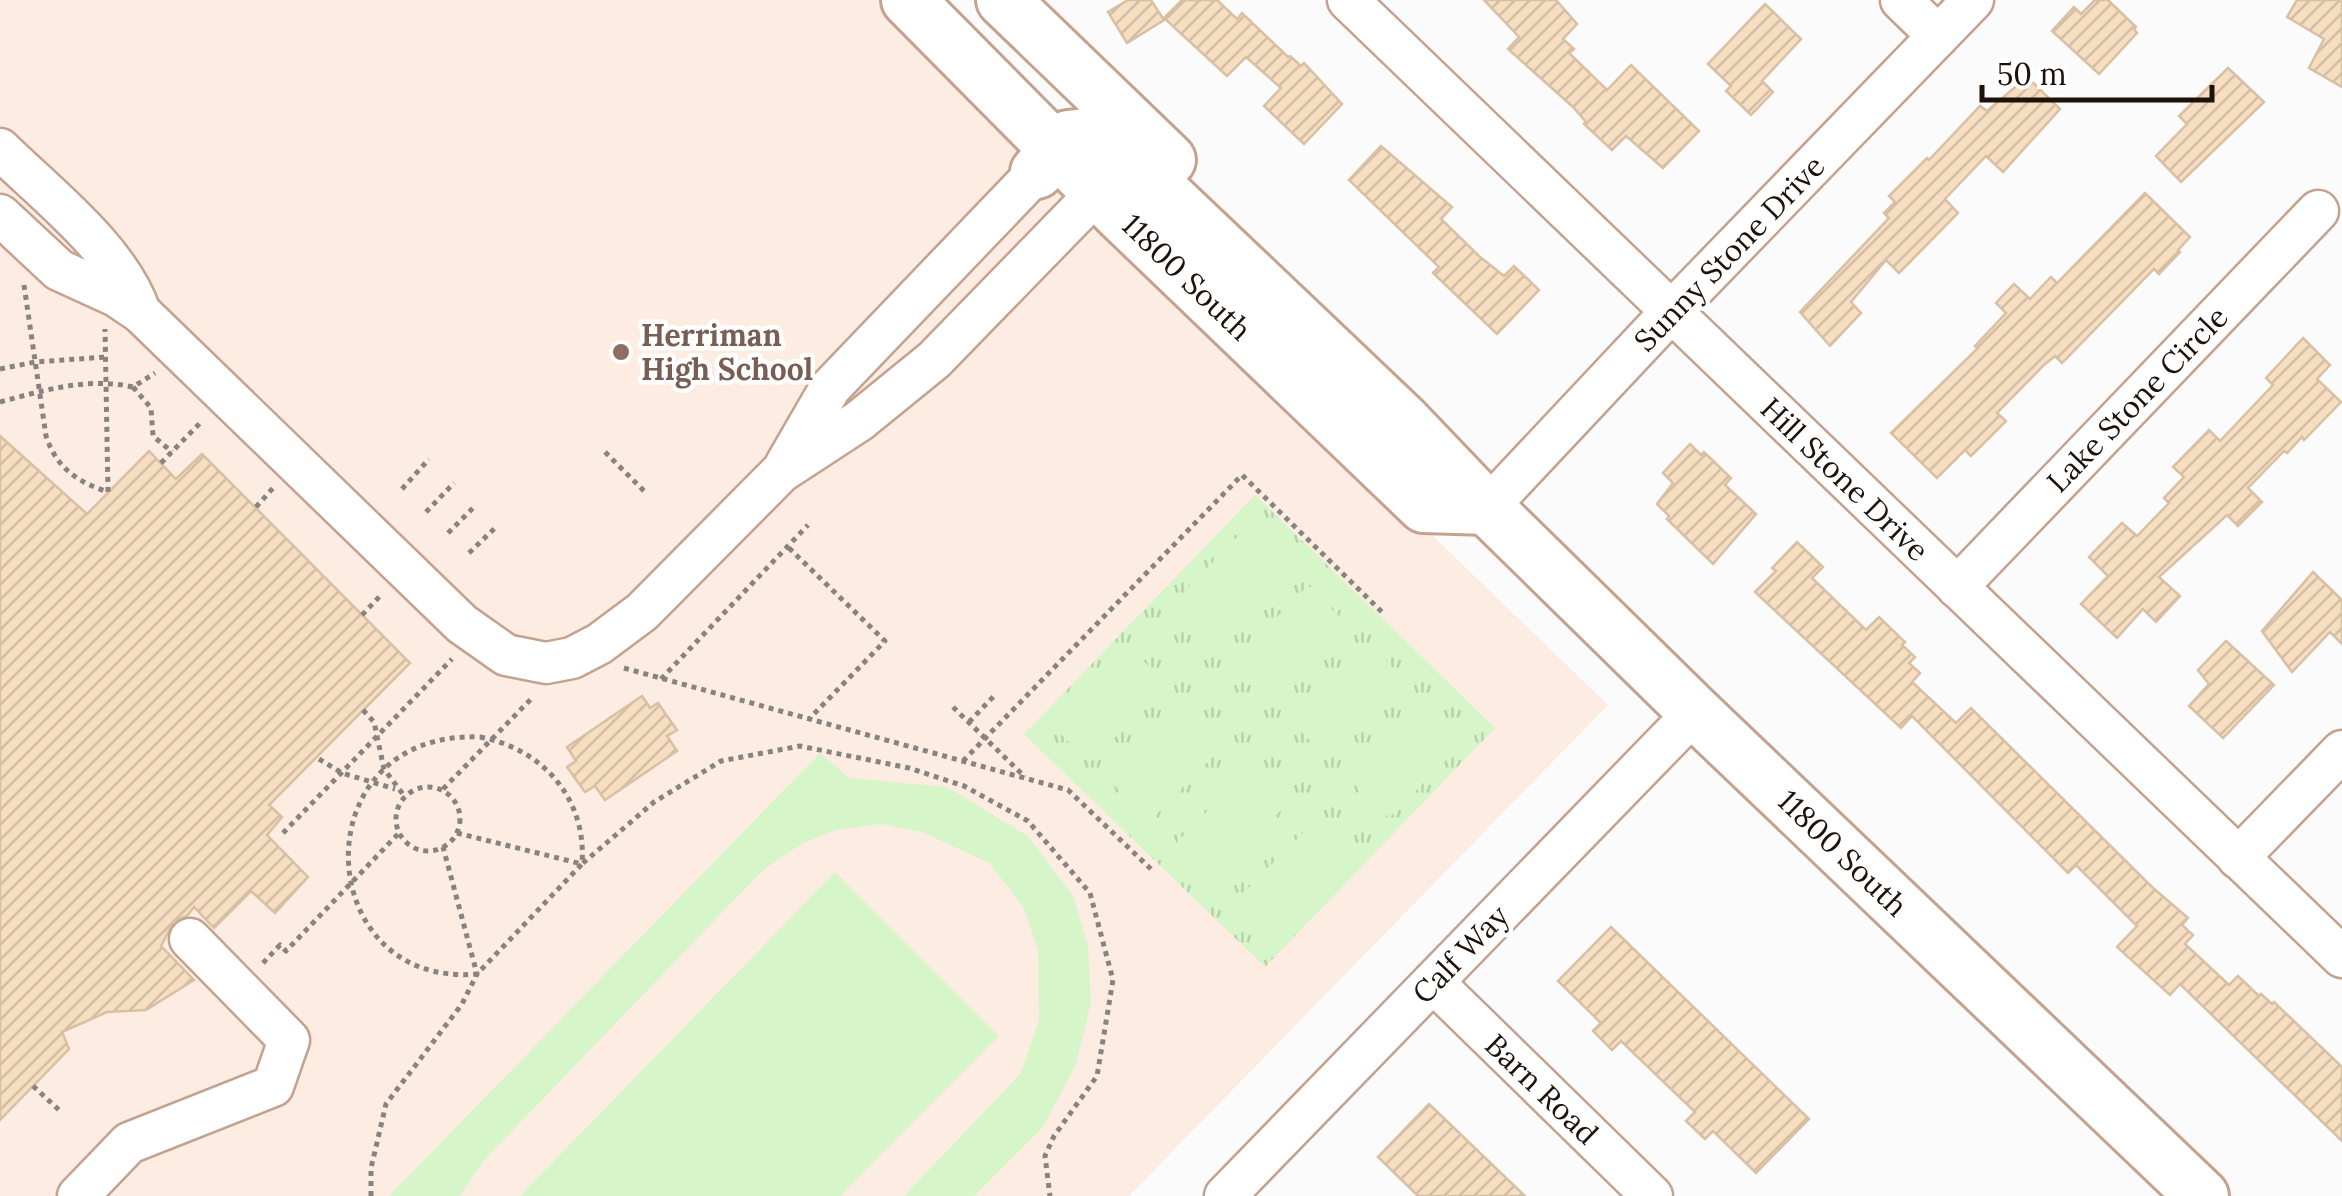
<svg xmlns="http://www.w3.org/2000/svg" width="2342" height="1196" viewBox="0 0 2342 1196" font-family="Lora,serif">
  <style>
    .built { fill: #fdece2 }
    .grass { fill: url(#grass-tufts) }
    .pitch { fill: #d6f5c8 }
    .building { fill: url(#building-hatch); stroke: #d8c0a4; stroke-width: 2.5 }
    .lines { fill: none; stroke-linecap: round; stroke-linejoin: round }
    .minor-casing { stroke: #c3a28f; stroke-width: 45 }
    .major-casing { stroke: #c3a28f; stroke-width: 58 }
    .path { stroke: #89837f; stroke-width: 5; stroke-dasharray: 5 5; stroke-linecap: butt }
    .minor { stroke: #fff; stroke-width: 40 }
    .major { stroke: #fff; stroke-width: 52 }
    .education-dot { fill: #8d6e63; stroke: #fff; stroke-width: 4 }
    .labels { text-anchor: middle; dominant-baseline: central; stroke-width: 9; stroke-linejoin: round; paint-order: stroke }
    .street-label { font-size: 30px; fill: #1d110a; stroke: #fff }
    .education-label { font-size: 30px; font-weight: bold; fill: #785e54; stroke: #fff; text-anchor: start }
  </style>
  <defs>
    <pattern id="grass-tufts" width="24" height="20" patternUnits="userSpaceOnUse" patternTransform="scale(2.5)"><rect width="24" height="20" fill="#d6f5c8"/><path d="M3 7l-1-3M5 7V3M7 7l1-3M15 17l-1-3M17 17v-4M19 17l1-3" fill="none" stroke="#b7d1aa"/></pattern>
    <pattern id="building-hatch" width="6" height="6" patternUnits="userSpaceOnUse" patternTransform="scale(2.5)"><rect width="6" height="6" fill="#f7dec1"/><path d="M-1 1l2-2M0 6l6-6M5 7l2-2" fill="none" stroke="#d3bda4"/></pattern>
  </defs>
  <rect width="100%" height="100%" fill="#fbfbfb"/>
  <path class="built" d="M0 0H878L1608 705 1129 1196H0Z"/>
  <path class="grass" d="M1255 495 1495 728 1265 967 1024 734Z"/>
  <g class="pitch">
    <path d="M1248 526 1285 563 1208 641 1171 605Z"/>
    <path d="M1308 585 1345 622 1268 700 1231 664Z"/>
    <path d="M1370 645 1407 682 1330 760 1292 723Z"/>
    <path d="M1130 648 1167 684 1090 763 1053 726Z"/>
    <path d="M1429 703 1466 740 1389 818 1352 782Z"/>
    <path d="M1190 706 1227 742 1150 821 1113 784Z"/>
    <path d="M820 753 849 778 947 787 1029 837 1073 896 1088 946 1091 1003 1076 1064 1043 1127 974 1196H904L1021 1073 1039 1020 1038 951 1024 908 989 863 922 832 880 824 836 830 803 843 763 870 486 1158 459 1196H389Z"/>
    <path d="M1252 766 1289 802 1212 881 1175 844Z"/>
    <path d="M1312 824 1349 860 1271 939 1234 902Z"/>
    <path d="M835 872 999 1036 840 1196H520Z"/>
  </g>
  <g class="building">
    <path d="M1128 0H1151L1164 20 1127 43 1108 12Z"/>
    <path d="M1182 0H1217L1237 19 1242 13 1288 57 1290 56 1301 66 1304 63 1342 104 1304 144 1264 106 1281 88 1246 57 1227 76 1164 18Z"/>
    <path d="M1484 0H1556L1577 24 1563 39 1574 49 1569 53 1607 90 1631 65 1699 131 1663 168 1626 136 1612 150 1584 124 1586 122 1573 107 1508 49 1519 37Z"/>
    <path d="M2095 0H2108L2136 27 2134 29 2137 33 2099 74 2052 31 2074 7 2081 14Z"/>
    <path d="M2297 0H2342V87L2309 68 2324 39 2287 17Z"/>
    <path d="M1765 4 1801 39 1762 81 1773 92 1751 115 1726 91 1731 86 1708 64Z"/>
    <path d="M2228 68 2264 102 2181 182 2156 156 2187 124 2179 116Z"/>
    <path d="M2027 77 2060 109 2003 172 1986 156 1945 199 1958 213 1899 273 1886 260 1851 302 1861 313 1830 346 1800 312 1889 218 1884 213 1895 202 1889 196 1927 158 1929 160 1980 106 1987 111Z"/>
    <path d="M1381 146 1452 207 1441 219 1479 256 1504 276 1514 266 1539 290 1497 334 1433 273 1439 267 1349 180Z"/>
    <path d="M2145 193 2190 237 2178 250 2180 252 2159 274 2154 269 2062 363 2055 356 2044 365 1997 413 2006 421 1971 456 1965 450 1937 478 1891 433 1978 348 1975 346 2006 313 1996 303 2014 284 2030 299 2051 277 2057 283Z"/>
    <path d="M2303 338 2330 365 2317 379 2341 402 2304 440 2302 437 2287 453 2284 451 2248 488 2262 502 2238 526 2227 515 2159 577 2180 596 2156 622 2143 609 2117 638 2081 604 2108 576 2089 557 2122 523 2137 536 2169 503 2164 498 2184 477 2173 467 2209 430 2220 441 2273 385 2266 378Z"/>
    <path d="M0 436 87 514 149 451 176 479 202 454 410 663 269 805 282 817 267 835 308 877 275 913 251 891 214 928 194 907 187 916 174 921 161 946 194 980 146 1010 107 1012 62 1032 69 1049 0 1120Z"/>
    <path d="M1690 444 1701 455 1704 452 1731 478 1725 485 1756 514 1713 564 1667 519 1669 516 1657 504 1673 483 1663 473Z"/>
    <path d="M1797 542 1823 567 1812 578 1866 630 1879 617 1905 642 1902 645 1915 657 1909 663 1920 673 1912 682 1956 723 1971 708 2152 887 2188 918 2182 925 2193 935 2185 944 2229 985 2238 976 2259 996 2261 994 2272 1004 2274 1002 2342 1067V1141L2180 984 2170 995 2117 947 2137 926 2076 865 2068 873 1912 716 1901 728 1755 592 1776 571 1772 568Z"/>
    <path d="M2313 572 2342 600V644L2330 632 2292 672 2262 631Z"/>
    <path d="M2226 641 2274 685 2223 738 2189 706 2209 684 2198 670Z"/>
    <path d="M642 696 650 708 658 703 677 730 667 736 677 751 605 800 595 786 585 792 567 767 576 761 567 747Z"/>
    <path d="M1611 927 1809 1119 1756 1173 1713 1131 1705 1139 1686 1121 1695 1112 1621 1041 1612 1050 1593 1031 1601 1023 1558 981Z"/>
    <path d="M1429 1104 1525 1196H1418L1378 1157Z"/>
  </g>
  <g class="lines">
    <g class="minor-casing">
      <g id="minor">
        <path d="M1348 0 2342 957"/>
        <path d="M1901 0 1938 36"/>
        <path d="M0 149C47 195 119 250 140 312"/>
        <path d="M0 215 59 270 116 296 140 312 462 624 506 655 546 663 572 658 599 644 642 612 781 472 859 421 934 360 1079 211"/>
        <path d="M786 464 830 388 1037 172"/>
        <path d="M1487 508 1671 312 1973 0"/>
        <path d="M1957 587 2318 211"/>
        <path d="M2238 858 2342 751"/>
        <path d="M1433 982 1652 1196"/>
        <path d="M78 1196 129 1143 273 1086 289 1040 190 939"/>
        <path d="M1225 1196 1695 712"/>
      </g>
    </g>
    <g class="major-casing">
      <g id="major">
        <path d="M908 0 1121 215 1424 506 1487 508"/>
        <path d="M1003 0 1169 160"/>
        <path d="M1037 172 1068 137 1085 135 1124 155 1403 420 1487 508 1695 712 2202 1196"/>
      </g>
    </g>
    <g class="path">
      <path d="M24 285 46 436C56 467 77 482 108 492L105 329"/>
      <path d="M0 369 35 362 106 357"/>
      <path d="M133 387 151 408 153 436 172 452"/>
      <path d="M0 402C45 390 88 377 133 387L155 373"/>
      <path d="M605 452 647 494"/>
      <path d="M161 463 203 420"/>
      <path d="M402 489 429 459"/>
      <path d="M256 507 273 488"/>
      <path d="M426 512 454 483"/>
      <path d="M448 533 476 505"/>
      <path d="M789 548 885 641 809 719"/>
      <path d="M469 553 497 526"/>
      <path d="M362 615 381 595"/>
      <path d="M624 668 1068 790 1152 870"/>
      <path d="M661 679 808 525"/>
      <path d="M953 707 1025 777"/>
      <path d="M363 710 374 722 384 769 405 797"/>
      <path d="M969 722 994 696"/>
      <path d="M480 737C543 749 587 799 582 864L477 974C311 989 299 730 480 737Z"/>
      <path d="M319 759 342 773 395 789"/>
      <path d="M963 761 1242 475 1385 615"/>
      <circle cx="428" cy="819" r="32"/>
      <path d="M443 789 533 697"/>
      <path d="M283 833 452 659"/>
      <path d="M457 833 582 864 654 802 721 761 800 746 909 768 964 786 1028 821 1090 893 1113 980 1097 1076 1054 1136 1045 1156 1050 1196"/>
      <path d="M263 963 280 945 286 951 399 833"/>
      <path d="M33 1086 59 1110"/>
      <path d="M371 1196V1168L386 1104 462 1004 477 974 443 847"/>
    </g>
    <use href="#minor" class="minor"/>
    <use href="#major" class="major"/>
  </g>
  <circle class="education-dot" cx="621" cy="352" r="10"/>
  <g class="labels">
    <g class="street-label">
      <text transform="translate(1729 253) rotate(-46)">Sunny Stone Drive</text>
      <text transform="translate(1187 277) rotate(44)">11800 South</text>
      <text transform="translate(2137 399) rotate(-46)">Lake Stone Circle</text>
      <text transform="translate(1845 479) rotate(44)">Hill Stone Drive</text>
      <text transform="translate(1843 853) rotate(44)">11800 South</text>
      <text transform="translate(1460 954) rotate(-46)">Calf Way</text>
      <text transform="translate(1542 1089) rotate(44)">Barn Road</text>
    </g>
    <g class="education-label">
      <text x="641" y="335">Herriman<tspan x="641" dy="34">High School</tspan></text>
    </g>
  </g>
  <path d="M1982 85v15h230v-15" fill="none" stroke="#1d110a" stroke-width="5"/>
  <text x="1997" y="85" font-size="30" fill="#1d110a" stroke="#ffffff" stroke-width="8" paint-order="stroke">50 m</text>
</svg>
